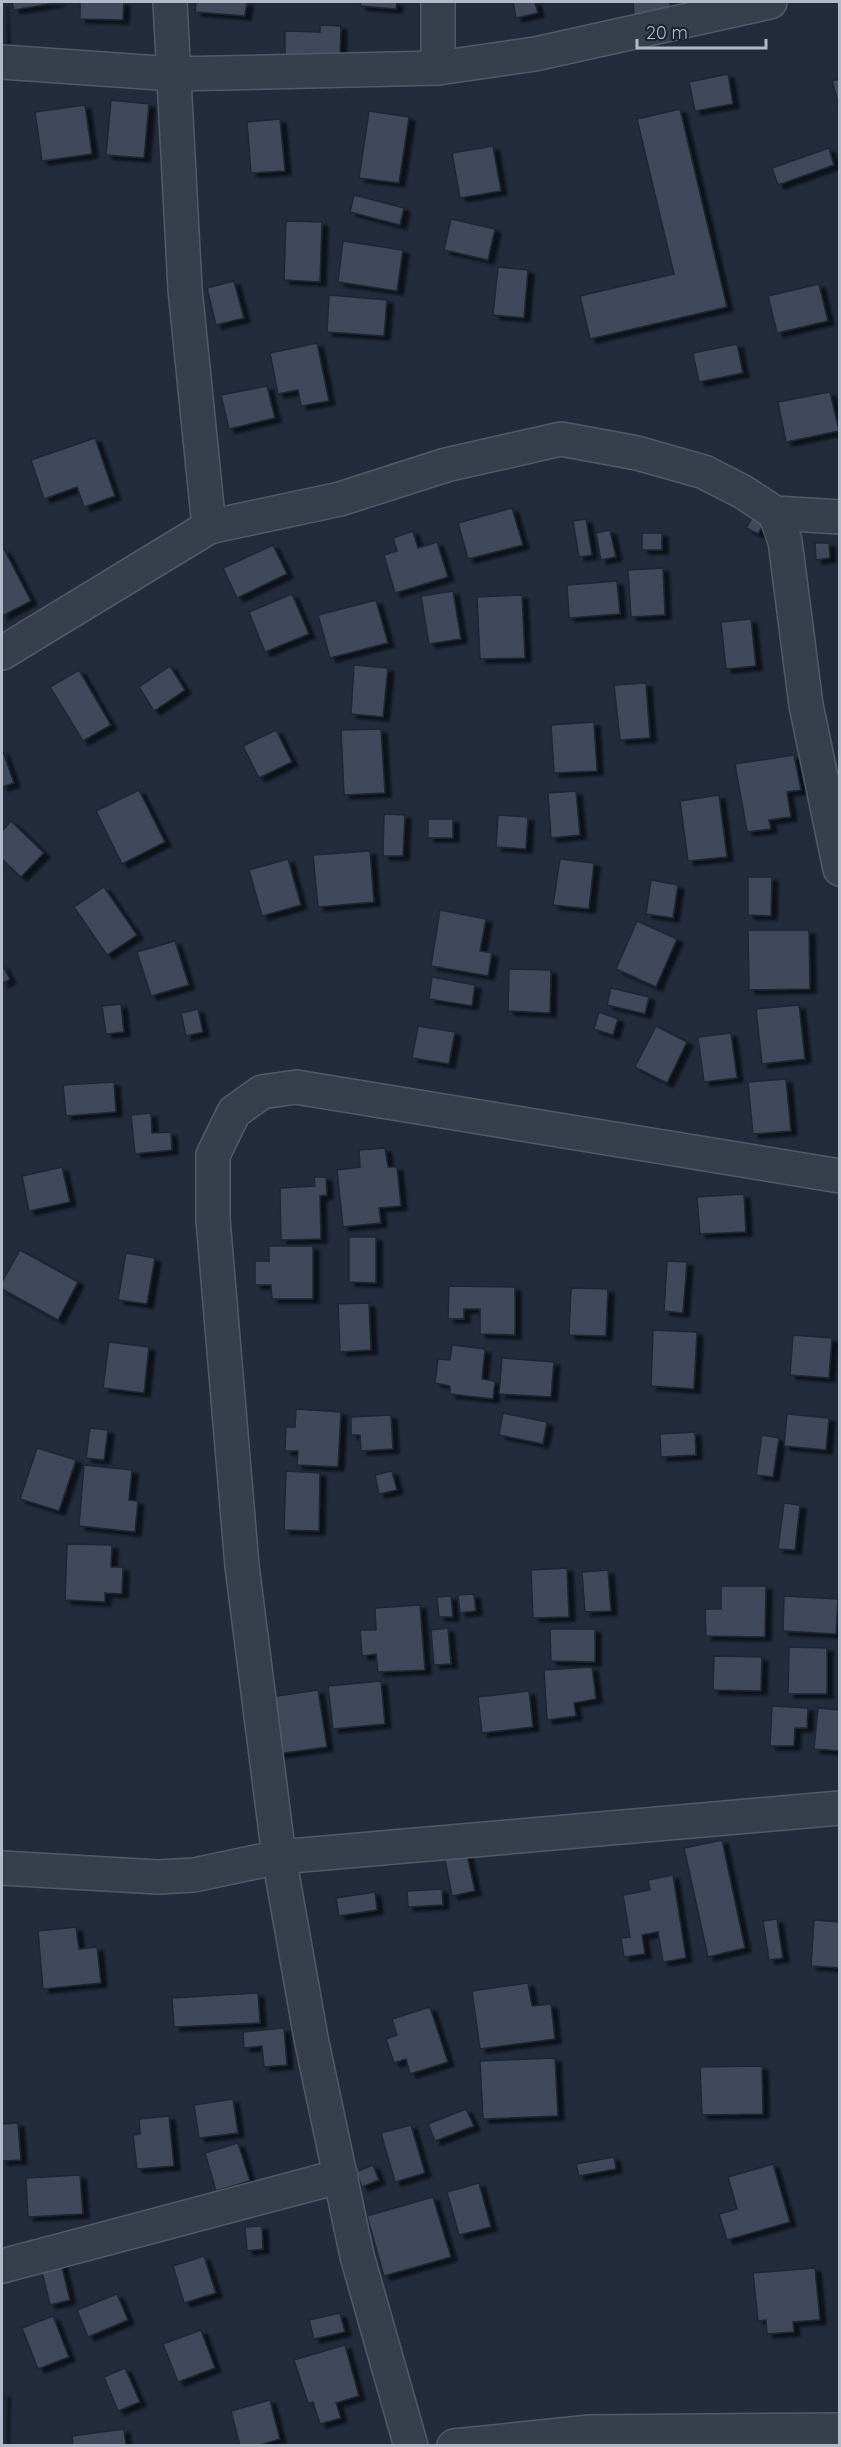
<svg xmlns="http://www.w3.org/2000/svg" width="841" height="2447" viewBox="0 0 841 2447" font-family="Quicksand,sans-serif">
  <style>
    .building { fill: #3f4a5c; stroke: #1e2634; stroke-width: 1.5; filter: url(#shadow) }
    .lines { fill: none; stroke-linecap: round; stroke-linejoin: round }
    .minor-casing { stroke: #525a68; stroke-width: 36 }
    .minor { stroke: #373f4d; stroke-width: 33 }
  </style>
  <defs>
    <filter id="shadow"><feDropShadow dx="6" dy="4" stdDeviation="1.5" flood-color="#0009"/></filter>
  </defs>
  <rect width="100%" height="100%" fill="#232c3d"/>
  <g class="building">
    <path d="M2 2 4 44H2Z"/>
    <path d="M12 2H61L14 10Z"/>
    <path d="M80 2H124L123 20 80 19Z"/>
    <path d="M196 2H247L245 16 195 12Z"/>
    <path d="M361 2H397L396 9 360 6Z"/>
    <path d="M513 2H535L538 13 516 18Z"/>
    <path d="M633 2H670L671 12 634 15Z"/>
    <path d="M320 25 341 26 340 58 285 56V31L320 32Z"/>
    <path d="M728 74 733 104 695 111 689 82Z"/>
    <path d="M840 79V109L832 81Z"/>
    <path d="M111 100 149 104 144 158 106 155Z"/>
    <path d="M85 105 92 154 42 161 35 112Z"/>
    <path d="M680 109 727 307 590 339 580 296 674 274 637 119Z"/>
    <path d="M369 111 409 117 399 183 359 178Z"/>
    <path d="M280 119 285 171 251 173 247 122Z"/>
    <path d="M493 146 501 191 460 198 452 153Z"/>
    <path d="M829 148 834 165 778 185 772 168Z"/>
    <path d="M354 195 404 208 400 225 350 212Z"/>
    <path d="M451 219 495 229 488 260 444 250Z"/>
    <path d="M286 221 322 222 320 282 284 280Z"/>
    <path d="M343 241 403 250 397 291 338 282Z"/>
    <path d="M498 267 528 270 524 318 493 315Z"/>
    <path d="M234 281 244 318 216 325 207 288Z"/>
    <path d="M819 284 828 321 777 333 768 296Z"/>
    <path d="M329 295 387 300 384 336 327 332Z"/>
    <path d="M317 343 329 401 301 406 298 390 278 394 270 353Z"/>
    <path d="M737 344 743 373 699 382 693 353Z"/>
    <path d="M267 386 275 418 229 429 221 395Z"/>
    <path d="M830 392 839 431 786 442 778 402Z"/>
    <path d="M95 438 115 496 84 507 77 487 44 499 31 460Z"/>
    <path d="M512 508 523 545 468 559 458 523Z"/>
    <path d="M753 516 765 522 758 534 746 528Z"/>
    <path d="M586 519 592 555 579 557 573 521Z"/>
    <path d="M610 530 616 557 601 560 596 533Z"/>
    <path d="M413 531 418 548 437 542 448 577 395 593 384 555 397 551 393 538Z"/>
    <rect x="642" y="533" width="20" height="17"/>
    <path d="M815 543H829L830 558 816 560Z"/>
    <path d="M273 545 287 574 237 598 223 568Z"/>
    <path d="M4 549 31 601 2 616V550Z"/>
    <path d="M663 568 665 615 631 617 628 570Z"/>
    <path d="M617 581 620 614 569 618 567 585Z"/>
    <path d="M453 591 461 639 429 644 421 596Z"/>
    <path d="M292 594 309 634 265 652 249 612Z"/>
    <path d="M522 595 525 658 480 659 477 597Z"/>
    <path d="M376 600 388 643 330 658 318 615Z"/>
    <path d="M751 619 756 666 726 669 721 622Z"/>
    <path d="M354 665 388 668 383 717 351 714Z"/>
    <path d="M170 666 185 690 154 711 139 687Z"/>
    <path d="M79 670 111 725 83 741 50 687Z"/>
    <path d="M646 683 650 738 620 740 614 685Z"/>
    <path d="M594 722 597 771 554 773 551 725Z"/>
    <path d="M381 729 385 793 344 795 341 730Z"/>
    <path d="M276 730 292 762 259 778 243 746Z"/>
    <path d="M2 749 14 783 2 787Z"/>
    <path d="M794 755 801 790 787 792 791 817 769 820 771 829 747 832 735 764Z"/>
    <path d="M139 790 165 842 122 864 96 811Z"/>
    <path d="M576 791 580 835 551 838 548 793Z"/>
    <path d="M719 795 727 857 688 861 680 801Z"/>
    <path d="M384 814 405 815 403 856H383Z"/>
    <path d="M498 815 528 817 526 849 496 847Z"/>
    <rect x="428" y="819" width="25" height="19"/>
    <path d="M11 821 44 853 21 877 2 859V831Z"/>
    <path d="M370 851 374 902 318 907 313 855Z"/>
    <path d="M288 859 301 905 262 916 249 870Z"/>
    <path d="M560 859 594 863 589 909 553 905Z"/>
    <path d="M748 877H772L771 916 748 915Z"/>
    <path d="M651 880 678 885 673 918 646 914Z"/>
    <path d="M104 887 137 935 107 955 74 907Z"/>
    <path d="M440 910 486 919 480 951 492 953 488 976 431 966Z"/>
    <path d="M637 921 677 939 656 987 616 969Z"/>
    <path d="M748 930H809L810 989 749 990Z"/>
    <path d="M175 941 189 985 151 996 137 952Z"/>
    <path d="M2 965 10 979 2 984Z"/>
    <path d="M509 969 551 970 550 1013 508 1011Z"/>
    <path d="M432 977 475 985 472 1006 429 999Z"/>
    <path d="M611 988 649 997 645 1014 607 1005Z"/>
    <path d="M121 1004 124 1032 106 1034 102 1006Z"/>
    <path d="M799 1005 805 1059 762 1064 756 1009Z"/>
    <path d="M198 1009 203 1032 186 1036 181 1013Z"/>
    <path d="M599 1012 618 1019 613 1035 594 1029Z"/>
    <path d="M418 1026 455 1032 449 1064 412 1058Z"/>
    <path d="M656 1026 687 1042 667 1083 635 1067Z"/>
    <path d="M731 1033 737 1078 704 1082 698 1037Z"/>
    <path d="M786 1079 791 1131 753 1134 748 1082Z"/>
    <path d="M114 1082 116 1112 66 1116 63 1085Z"/>
    <path d="M151 1113 152 1133 171 1132 172 1150 135 1154 131 1115Z"/>
    <path d="M385 1148 388 1167H397L401 1206 379 1208 381 1223 343 1227 337 1170 360 1167 359 1150Z"/>
    <path d="M62 1167 70 1202 29 1211 22 1176Z"/>
    <path d="M314 1177H326L327 1195 320 1196 321 1239 281 1240 280 1188 315 1186Z"/>
    <path d="M744 1194 746 1232 700 1234 697 1197Z"/>
    <path d="M349 1237H376V1283L349 1282Z"/>
    <path d="M269 1246H313V1299H272L271 1285H255V1261H269Z"/>
    <path d="M20 1250 78 1282 58 1320 2 1289V1282Z"/>
    <path d="M126 1253 155 1258 147 1304 118 1300Z"/>
    <path d="M667 1261 687 1262 683 1313 664 1311Z"/>
    <path d="M449 1286 515 1287V1335L480 1334V1309H464V1319H448Z"/>
    <path d="M571 1288 608 1289 606 1336 569 1335Z"/>
    <path d="M369 1303 371 1350 340 1352 338 1304Z"/>
    <path d="M653 1330 697 1332 694 1389 651 1386Z"/>
    <path d="M793 1335 832 1338 829 1378 790 1375Z"/>
    <path d="M109 1342 149 1347 144 1393 103 1388Z"/>
    <path d="M452 1345 485 1349 482 1379 495 1381 493 1399 450 1394V1386L435 1383 438 1359 450 1360Z"/>
    <path d="M502 1358 554 1362 551 1397 499 1394Z"/>
    <path d="M296 1409 341 1412 338 1467 297 1465 298 1451H285L286 1427H295Z"/>
    <path d="M503 1413 547 1422 543 1444 499 1435Z"/>
    <path d="M787 1414 829 1418 826 1450 784 1446Z"/>
    <path d="M391 1415 393 1449 361 1451 360 1435H351V1417Z"/>
    <path d="M90 1428 108 1430 104 1460 86 1458Z"/>
    <path d="M695 1432 696 1455 661 1457 660 1434Z"/>
    <path d="M762 1435 779 1438 773 1477 756 1475Z"/>
    <path d="M37 1448 76 1460 59 1511 20 1499Z"/>
    <path d="M84 1465 132 1470 129 1500 138 1501 135 1532 79 1526Z"/>
    <path d="M286 1471 320 1473 319 1531 284 1530Z"/>
    <path d="M392 1471 397 1490 379 1494 375 1475Z"/>
    <path d="M784 1503 800 1505 795 1550 778 1549Z"/>
    <path d="M67 1544 112 1545 111 1567H123L122 1594 105 1593V1602L65 1600Z"/>
    <path d="M567 1568 569 1617 533 1618 531 1570Z"/>
    <path d="M608 1570 611 1611 585 1612 582 1572Z"/>
    <path d="M721 1586H766L765 1637 706 1636 705 1609H721Z"/>
    <path d="M474 1594 476 1611 460 1613 458 1595Z"/>
    <path d="M451 1596 453 1617H439L437 1597Z"/>
    <path d="M784 1596 838 1599 836 1634 783 1631Z"/>
    <path d="M420 1605 425 1670 378 1672 376 1654 362 1656 360 1630H376L375 1608Z"/>
    <path d="M448 1628 451 1664 434 1665 431 1630Z"/>
    <path d="M550 1629H595V1662L551 1661Z"/>
    <path d="M789 1647 827 1648V1694H788Z"/>
    <path d="M714 1656 762 1657 761 1691 713 1690Z"/>
    <path d="M592 1667 596 1699 574 1703 576 1716 547 1720 544 1670Z"/>
    <path d="M381 1681 385 1724 333 1729 328 1686Z"/>
    <path d="M318 1690 327 1747 277 1754 270 1697Z"/>
    <path d="M529 1691 533 1727 482 1733 478 1697Z"/>
    <path d="M772 1706 808 1708 807 1728H795L794 1746H770Z"/>
    <path d="M818 1708 840 1710V1751L814 1749Z"/>
    <path d="M722 1840 745 1948 708 1957 684 1848Z"/>
    <path d="M466 1850 475 1891 452 1896 444 1854Z"/>
    <path d="M673 1875 686 1958 663 1962 658 1932 642 1935 645 1954 624 1957 621 1938 630 1937 623 1895 650 1890 648 1880Z"/>
    <path d="M442 1889 443 1905 408 1907 407 1891Z"/>
    <path d="M375 1892 377 1910 339 1916 336 1898Z"/>
    <path d="M777 1919 783 1958 769 1960 763 1921Z"/>
    <path d="M814 1920 840 1922V1968L811 1966Z"/>
    <path d="M76 1927 79 1949 97 1947 101 1983 43 1989 38 1931Z"/>
    <path d="M528 1983 532 2006 551 2004 555 2039 480 2049 472 1991Z"/>
    <path d="M258 1993 260 2023 174 2027 172 1998Z"/>
    <path d="M430 2007 448 2062 410 2074 406 2059 394 2063 386 2039 397 2035 392 2019Z"/>
    <path d="M284 2028 287 2065 264 2067 262 2046 244 2048 243 2032Z"/>
    <path d="M555 2058 558 2116 483 2119 480 2061Z"/>
    <path d="M762 2066 763 2114 702 2115 700 2067Z"/>
    <path d="M233 2099 238 2133 199 2138 194 2105Z"/>
    <path d="M466 2109 474 2126 435 2141 428 2124Z"/>
    <path d="M169 2116 174 2166 137 2169 133 2135 140 2134 139 2119Z"/>
    <path d="M18 2123 21 2160 2 2161V2124Z"/>
    <path d="M411 2125 425 2173 395 2182 381 2133Z"/>
    <path d="M238 2143 250 2181 216 2191 205 2153Z"/>
    <path d="M614 2157 616 2169 579 2176 576 2164Z"/>
    <path d="M773 2164 790 2222 727 2240 719 2214 737 2209 728 2177Z"/>
    <path d="M373 2165 379 2180 362 2187 356 2172Z"/>
    <path d="M80 2175 83 2214 28 2217 26 2178Z"/>
    <path d="M479 2183 491 2227 459 2235 447 2192Z"/>
    <path d="M433 2197 451 2257 384 2276 367 2216Z"/>
    <path d="M262 2226 263 2249 247 2251 245 2227Z"/>
    <path d="M204 2256 216 2293 184 2303 173 2266Z"/>
    <path d="M60 2259 70 2300 50 2305 40 2264Z"/>
    <path d="M815 2268 820 2320 793 2322 794 2332 767 2334 766 2320 758 2321 753 2273Z"/>
    <path d="M117 2294 128 2320 88 2337 77 2310Z"/>
    <path d="M340 2313 345 2332 314 2339 309 2320Z"/>
    <path d="M53 2316 69 2357 38 2369 22 2328Z"/>
    <path d="M201 2330 215 2368 178 2382 163 2344Z"/>
    <path d="M345 2345 359 2396 336 2403 341 2418 320 2424 313 2402 308 2403 294 2360Z"/>
    <path d="M125 2368 140 2402 118 2411 104 2377Z"/>
    <path d="M2 2393 4 2394 3 2441H2Z"/>
    <path d="M270 2400 280 2439 256 2446H240L231 2411Z"/>
    <path d="M124 2429 126 2446H73L72 2436Z"/>
  </g>
  <g class="lines">
    <g class="minor-casing">
      <g id="minor">
        <path d="M170 2 185 289 209 527"/>
        <path d="M2 62 174 74 438 68 535 54 770 2"/>
        <path d="M438 68V2"/>
        <path d="M775 513 785 541 806 705 840 869"/>
        <path d="M2 653 209 527 340 499 446 465 561 439 637 453 704 472 743 492 775 513 840 517"/>
        <path d="M2 1868 158 1877 194 1875 279 1857 840 1808"/>
        <path d="M2 2266 341 2176"/>
        <path d="M411 2446 357 2256 311 2038 279 1857 242 1566 213 1219V1155L234 1112 262 1092 296 1087 840 1176"/>
        <path d="M454 2446 590 2432 840 2430"/>
      </g>
    </g>
    <use href="#minor" class="minor"/>
  </g>
  <rect width="841" height="2447" fill="none" stroke="#b2bac8" stroke-width="6"/>
  <path d="M637 39v9h129v-9" fill="none" stroke="#b2bac8" stroke-width="3"/>
  <text x="646" y="39" font-size="18" fill="#b2bac8" stroke="#1c2432" stroke-width="4.5" paint-order="stroke">20 m</text>
</svg>
